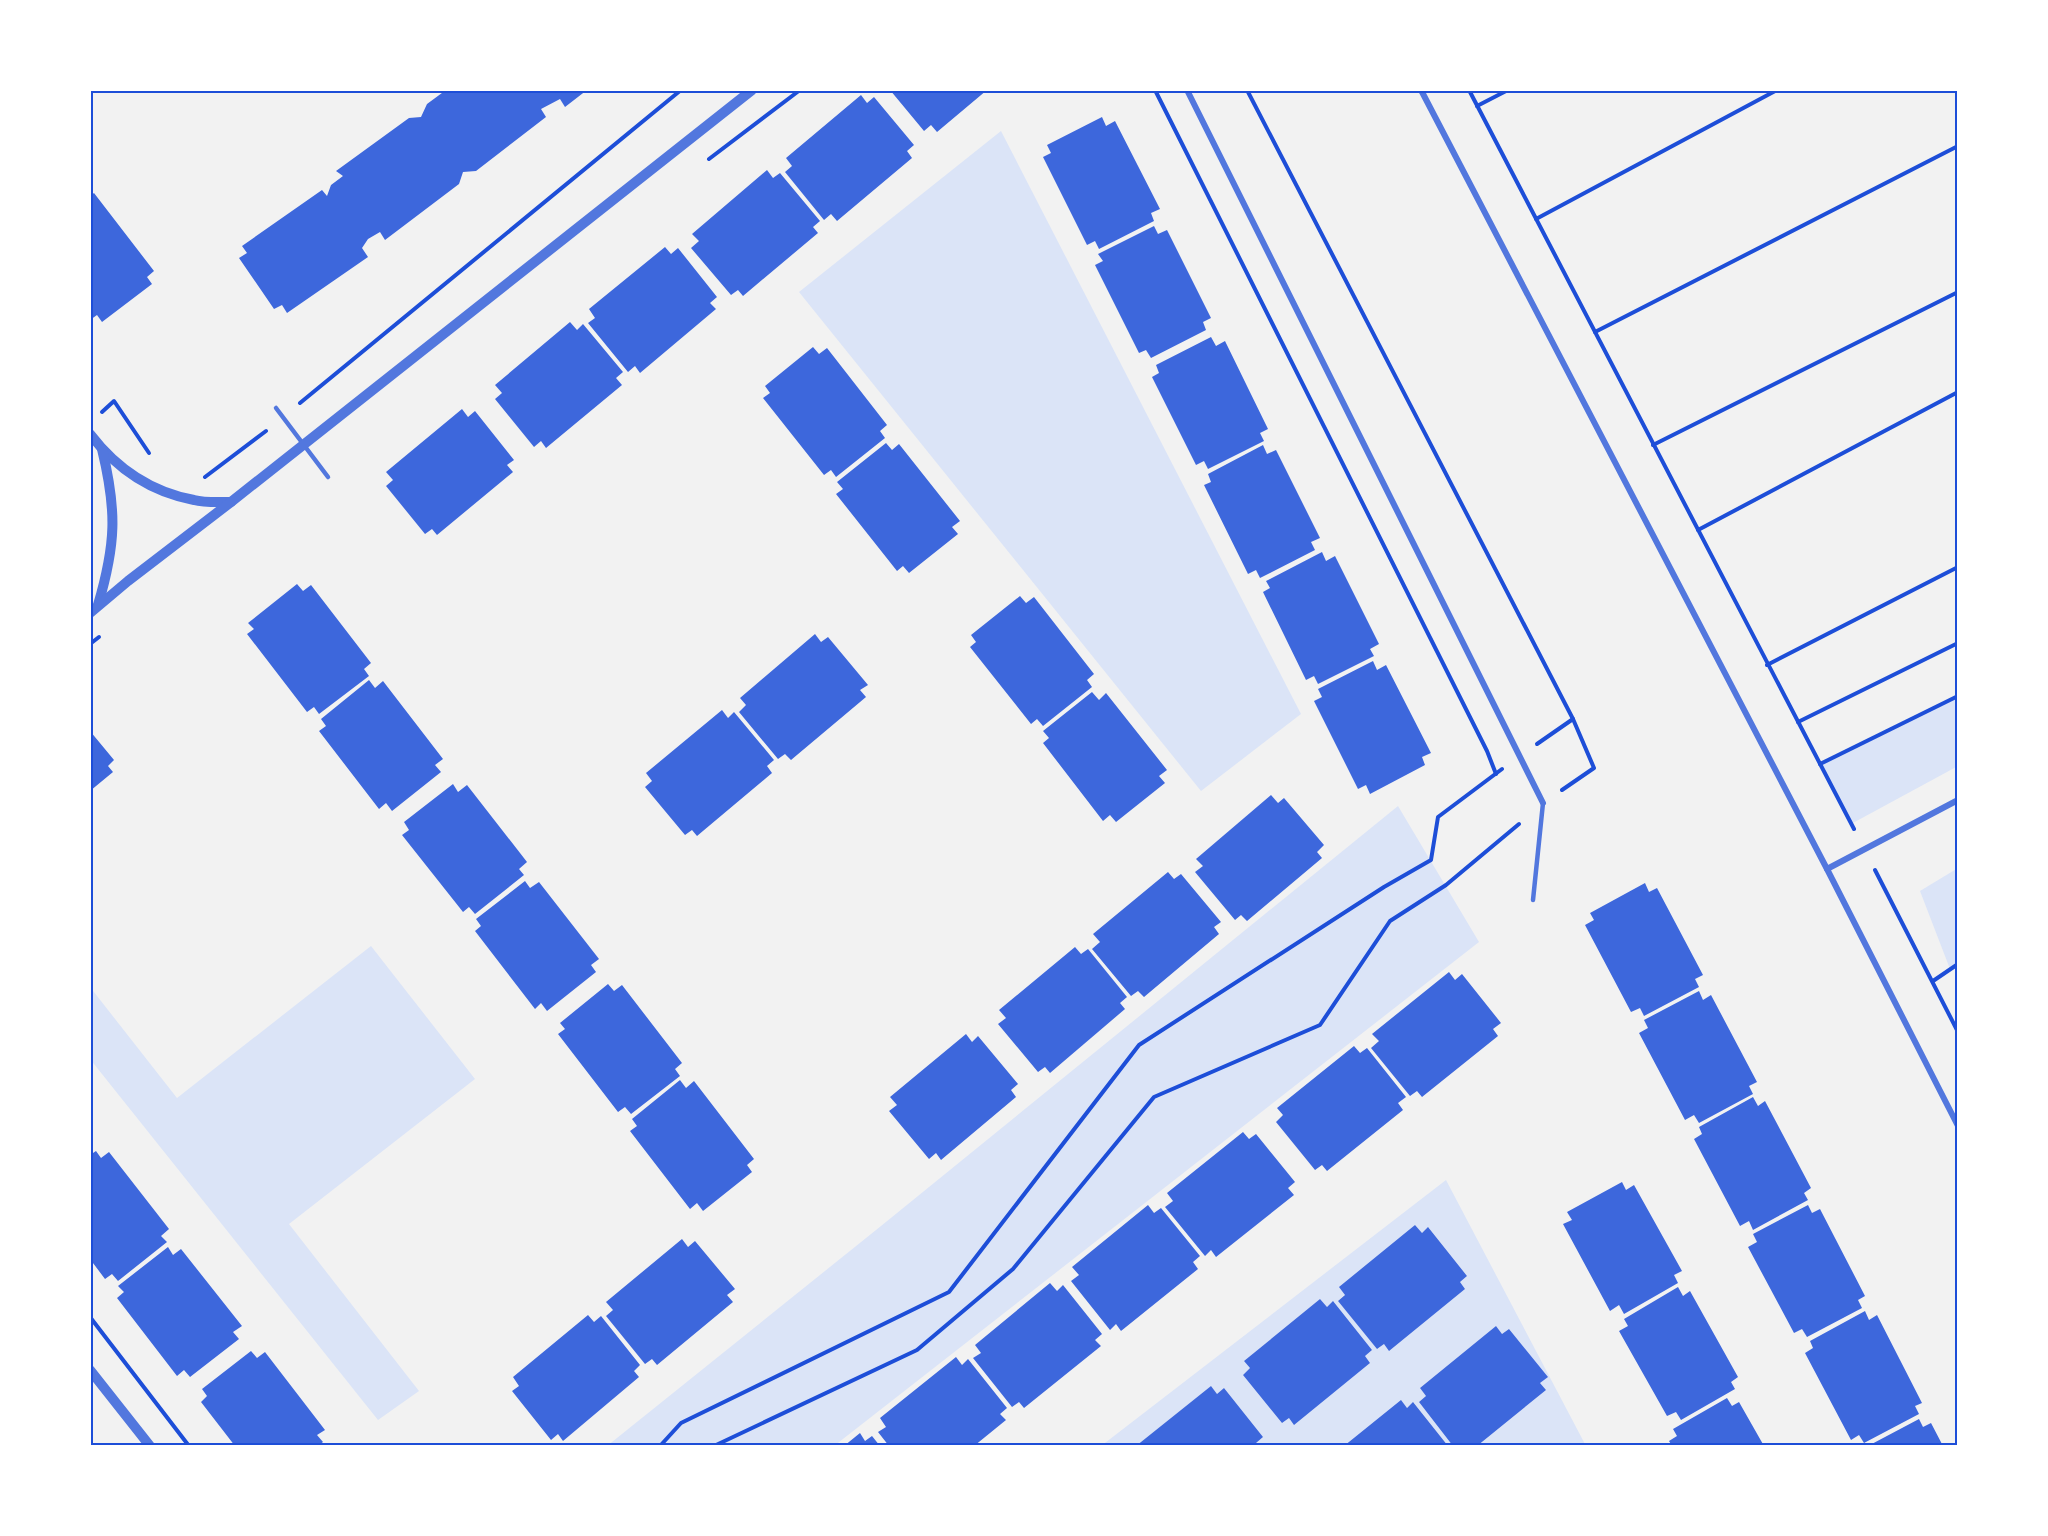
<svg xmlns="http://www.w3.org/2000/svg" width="2048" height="1536" viewBox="0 0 2048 1536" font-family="'Roboto Condensed',sans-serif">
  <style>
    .green { fill: #dbe4f7; fill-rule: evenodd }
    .building { fill: #3d67dc }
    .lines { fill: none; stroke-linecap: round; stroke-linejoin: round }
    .path { stroke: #1d4ed8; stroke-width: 4 }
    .service { stroke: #5277de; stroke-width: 4.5 }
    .minor { stroke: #5277de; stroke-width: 6 }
    .tertiary { stroke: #5277de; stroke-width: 10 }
    .neatline { fill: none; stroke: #1d4ed8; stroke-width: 2 }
  </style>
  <rect width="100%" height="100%" fill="#f2f2f2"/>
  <g class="green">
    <path d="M1001 131 1301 714 1201 791 799 292Z"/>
    <path d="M1958 696V766L1851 824 1820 764Z"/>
    <path d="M1398 806 1479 942 834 1446H607L881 1226Z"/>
    <path d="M1958 868V964L1950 969 1920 891Z"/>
    <path d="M371 946 475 1079 289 1224 419 1391 378 1420 90 1059V987L177 1098Z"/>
    <path d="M1446 1180 1586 1446H1477L1546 1390 1540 1383 1547 1377 1509 1329 1502 1334 1496 1326 1420 1388 1426 1396 1419 1402 1453 1446H1448L1414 1403 1344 1446H1258L1256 1443 1263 1437 1224 1388 1217 1394 1211 1386 1136 1446H1101ZM1415 1225 1422 1233 1429 1228 1467 1276 1460 1282 1465 1289 1389 1350 1384 1344 1377 1349 1338 1301ZM1320 1299 1327 1307 1334 1302 1372 1350 1365 1356 1370 1363 1294 1424 1289 1418 1282 1423 1243 1375 1250 1368 1244 1361Z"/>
  </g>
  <g class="building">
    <path d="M446 90H587L565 107 560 99 541 109 546 117 476 171 463 172 459 184 385 240 380 232 368 239 362 248 368 257 287 313 282 305 274 309 239 258 247 253 242 246 322 190 327 196 331 185 343 176 336 171 409 118 421 117 427 104Z"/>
    <path d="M890 90H987L937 132 931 125 924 131Z"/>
    <path d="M861 95 867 103 874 97 914 145 907 151 912 158 837 221 831 214 824 220 785 172 792 166 786 158Z"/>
    <path d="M1102 117 1106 126 1115 121 1160 209 1151 213 1154 221 1099 249 1095 241 1087 245 1043 157 1051 153 1047 145Z"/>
    <path d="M767 170 773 178 780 173 820 221 813 227 818 233 743 296 738 290 731 295 691 248 699 241 692 234Z"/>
    <path d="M94 193 154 271 147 277 152 284 102 322 97 315 90 320V196Z"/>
    <path d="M1154 226 1158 234 1167 230 1211 318 1203 322 1206 330 1151 358 1146 350 1139 353 1095 265 1103 261 1098 254Z"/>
    <path d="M665 247 671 254 678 248 717 297 710 303 716 309 640 373 635 366 628 372 588 323 595 318 589 309Z"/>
    <path d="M570 322 577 330 583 324 623 372 616 378 622 385 546 448 541 441 534 447 495 399 502 393 495 385Z"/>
    <path d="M1211 337 1216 346 1225 341 1268 429 1260 433 1264 441 1208 469 1204 461 1196 465 1152 377 1159 373 1156 365Z"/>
    <path d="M813 347 819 354 827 348 887 425 880 431 885 438 836 477 831 470 824 475 763 398 770 393 765 386Z"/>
    <path d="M462 409 468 417 475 411 514 460 507 465 513 472 437 535 432 529 425 534 386 486 393 480 386 472Z"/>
    <path d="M886 443 892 450 899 444 960 521 952 527 958 534 909 573 903 566 897 571 836 494 843 489 837 482Z"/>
    <path d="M1263 445 1267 454 1276 450 1320 538 1311 542 1315 550 1260 578 1256 570 1248 574 1204 485 1211 482 1208 474Z"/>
    <path d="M1322 552 1326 561 1335 556 1379 644 1370 649 1374 656 1318 684 1314 676 1306 680 1263 592 1270 588 1266 581Z"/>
    <path d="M297 584 303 591 311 585 371 663 364 669 369 676 319 714 314 707 307 712 247 634 254 629 248 623Z"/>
    <path d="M1020 596 1026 603 1034 597 1094 674 1087 680 1092 687 1043 726 1037 719 1031 724 970 647 976 642 971 635Z"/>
    <path d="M815 634 821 642 828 637 868 685 860 690 866 697 791 760 785 754 778 759 739 712 746 705 740 698Z"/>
    <path d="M1373 661 1377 670 1386 665 1431 753 1422 757 1425 765 1370 794 1366 785 1358 789 1314 701 1322 697 1318 689Z"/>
    <path d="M369 680 375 688 383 681 443 759 435 765 441 772 392 811 386 803 379 809 319 731 326 726 321 719Z"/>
    <path d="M1092 692 1099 700 1106 693 1167 770 1159 776 1165 783 1116 822 1110 815 1103 821 1043 743 1049 738 1043 731Z"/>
    <path d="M722 710 728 718 734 712 774 760 767 766 772 773 697 836 692 830 685 835 645 787 652 781 646 773Z"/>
    <path d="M90 731 114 760 108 766 113 772 90 791Z"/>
    <path d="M453 784 458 792 467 785 527 862 519 869 524 875 475 914 469 907 463 912 402 835 409 830 404 822Z"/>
    <path d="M1271 795 1278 803 1284 798 1324 845 1317 852 1322 858 1247 921 1241 915 1235 920 1195 872 1203 866 1196 859Z"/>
    <path d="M1168 872 1174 879 1181 874 1221 922 1214 927 1219 934 1144 997 1138 991 1131 996 1092 949 1100 942 1093 934Z"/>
    <path d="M525 881 530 888 539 882 599 959 591 965 596 972 547 1011 541 1003 535 1009 475 931 481 926 476 919Z"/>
    <path d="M1645 883 1649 892 1657 888 1703 975 1695 979 1699 987 1644 1016 1640 1008 1631 1012 1585 925 1594 920 1590 913Z"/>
    <path d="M1075 947 1081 954 1088 949 1127 997 1120 1003 1125 1009 1050 1073 1045 1067 1038 1072 998 1024 1006 1018 999 1010Z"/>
    <path d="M1449 972 1455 980 1462 974 1501 1023 1493 1029 1498 1036 1422 1097 1417 1091 1410 1096 1371 1048 1379 1041 1372 1034Z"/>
    <path d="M608 984 614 991 622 985 682 1063 675 1069 680 1076 631 1114 625 1107 618 1112 558 1034 565 1029 560 1023Z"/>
    <path d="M1699 991 1703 1000 1711 995 1757 1082 1749 1086 1753 1094 1699 1123 1694 1115 1685 1120 1639 1033 1648 1028 1644 1020Z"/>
    <path d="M966 1034 972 1042 978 1036 1018 1084 1011 1090 1016 1097 941 1160 936 1153 929 1159 889 1111 897 1105 890 1097Z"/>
    <path d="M1354 1046 1360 1053 1367 1048 1406 1097 1398 1103 1403 1110 1327 1171 1322 1165 1315 1170 1276 1122 1283 1115 1277 1108Z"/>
    <path d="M680 1080 686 1088 694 1081 754 1159 747 1165 752 1172 703 1211 697 1203 690 1209 630 1131 637 1126 632 1119Z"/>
    <path d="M1753 1097 1758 1106 1765 1101 1811 1188 1804 1193 1808 1200 1753 1230 1749 1221 1740 1226 1694 1139 1702 1134 1699 1127Z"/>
    <path d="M1243 1132 1249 1139 1256 1134 1295 1182 1288 1188 1294 1195 1216 1257 1211 1250 1205 1256 1165 1207 1173 1201 1167 1193Z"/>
    <path d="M96 1151 101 1158 109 1152 169 1229 161 1236 167 1242 118 1281 112 1274 105 1279 90 1259V1155Z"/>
    <path d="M1622 1182 1626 1190 1634 1185 1682 1271 1674 1275 1678 1283 1624 1314 1619 1305 1610 1311 1563 1224 1572 1220 1567 1212Z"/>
    <path d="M1148 1205 1154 1213 1161 1208 1200 1256 1193 1262 1198 1269 1121 1331 1116 1324 1110 1330 1071 1281 1079 1275 1072 1267Z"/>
    <path d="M1808 1205 1812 1213 1820 1209 1865 1296 1858 1300 1862 1308 1807 1337 1802 1329 1794 1333 1748 1247 1757 1242 1753 1234Z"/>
    <path d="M1415 1225 1422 1233 1428 1227 1467 1276 1460 1282 1465 1289 1389 1351 1384 1344 1377 1349 1338 1301 1345 1295 1339 1287Z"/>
    <path d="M682 1239 688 1247 695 1241 735 1289 727 1295 733 1302 657 1365 652 1359 645 1364 606 1316 613 1310 606 1302Z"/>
    <path d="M168 1247 173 1255 181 1249 242 1326 233 1332 239 1339 190 1377 184 1370 177 1376 117 1298 124 1292 118 1286Z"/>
    <path d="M1050 1283 1057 1291 1063 1285 1102 1334 1095 1340 1101 1346 1024 1408 1019 1402 1012 1407 973 1358 981 1353 975 1345Z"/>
    <path d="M1678 1287 1683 1296 1690 1291 1738 1377 1731 1382 1735 1389 1681 1420 1676 1412 1667 1416 1619 1331 1628 1326 1624 1319Z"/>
    <path d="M1320 1299 1327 1307 1333 1301 1372 1350 1365 1356 1370 1363 1294 1425 1289 1418 1282 1423 1243 1375 1250 1368 1244 1361Z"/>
    <path d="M1865 1311 1869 1320 1877 1315 1922 1403 1915 1406 1919 1414 1864 1443 1859 1435 1851 1440 1805 1353 1813 1348 1810 1341Z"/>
    <path d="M588 1315 594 1322 601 1316 640 1365 634 1371 639 1377 563 1441 558 1434 551 1440 512 1391 519 1386 513 1377Z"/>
    <path d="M1496 1326 1502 1334 1509 1329 1548 1377 1540 1383 1546 1390 1477 1446H1453L1419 1402 1426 1396 1420 1388Z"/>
    <path d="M251 1351 257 1358 265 1352 325 1430 317 1435 323 1442 318 1446H235L201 1402 207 1396 202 1389Z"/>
    <path d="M956 1357 962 1365 968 1359 1007 1408 1000 1414 1006 1420 974 1446H889L878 1432 886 1427 880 1418Z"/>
    <path d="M1211 1386 1217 1394 1224 1388 1263 1437 1256 1443 1258 1446H1136Z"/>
    <path d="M1727 1398 1732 1406 1739 1402 1764 1446H1672L1669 1441 1677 1436 1673 1429Z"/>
    <path d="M1401 1400 1407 1408 1413 1402 1448 1446H1344Z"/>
    <path d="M1919 1419 1923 1427 1931 1423 1943 1446H1868Z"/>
    <path d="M860 1433 865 1441 872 1436 880 1446H844Z"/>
  </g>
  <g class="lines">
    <g class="path">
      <path d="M1155 90 1487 751 1496 774"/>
      <path d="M1247 90 1573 719 1594 768 1562 790"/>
      <path d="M1469 90 1854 829"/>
      <path d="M1477 106 1508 90"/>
      <path d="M709 159 800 90"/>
      <path d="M1536 219 1777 90"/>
      <path d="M1595 332 1958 146"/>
      <path d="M300 403 681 90"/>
      <path d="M102 412 114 401 149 453"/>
      <path d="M1653 445 1958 292"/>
      <path d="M205 477 266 431"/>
      <path d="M1698 530 1958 392"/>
      <path d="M90 644 99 637"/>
      <path d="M1767 665 1958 567"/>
      <path d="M1798 722 1958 643"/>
      <path d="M1537 744 1573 719"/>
      <path d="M1820 764 1958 696"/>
      <path d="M1875 870 1958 1032"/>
      <path d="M1933 981 1958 964"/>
      <path d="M90 1317 189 1446"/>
      <path d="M660 1446 681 1423 949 1292 1139 1045 1384 887 1431 860 1438 817 1502 769"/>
      <path d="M714 1446 917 1350 1013 1269 1154 1097 1320 1025 1390 921 1446 885 1519 824"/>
    </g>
    <g class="service">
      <path d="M276 408 328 477"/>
      <path d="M1533 900 1543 803"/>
    </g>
    <g class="minor">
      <path d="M1187 90 1543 803"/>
      <path d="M1421 90 1827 869 1958 1126"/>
      <path d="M1827 869 1958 800"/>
    </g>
    <g class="tertiary">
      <path d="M90 434C116 468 151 492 194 500 205 503 219 502 231 502"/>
      <path d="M98 605C116 544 117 511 102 449"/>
      <path d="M90 613 128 581 231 502 752 90"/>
      <path d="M90 1370 150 1446"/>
    </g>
  </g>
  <rect width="2048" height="1536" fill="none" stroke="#ffffff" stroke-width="183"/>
  <rect x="92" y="92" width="1864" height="1352" class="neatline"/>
</svg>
